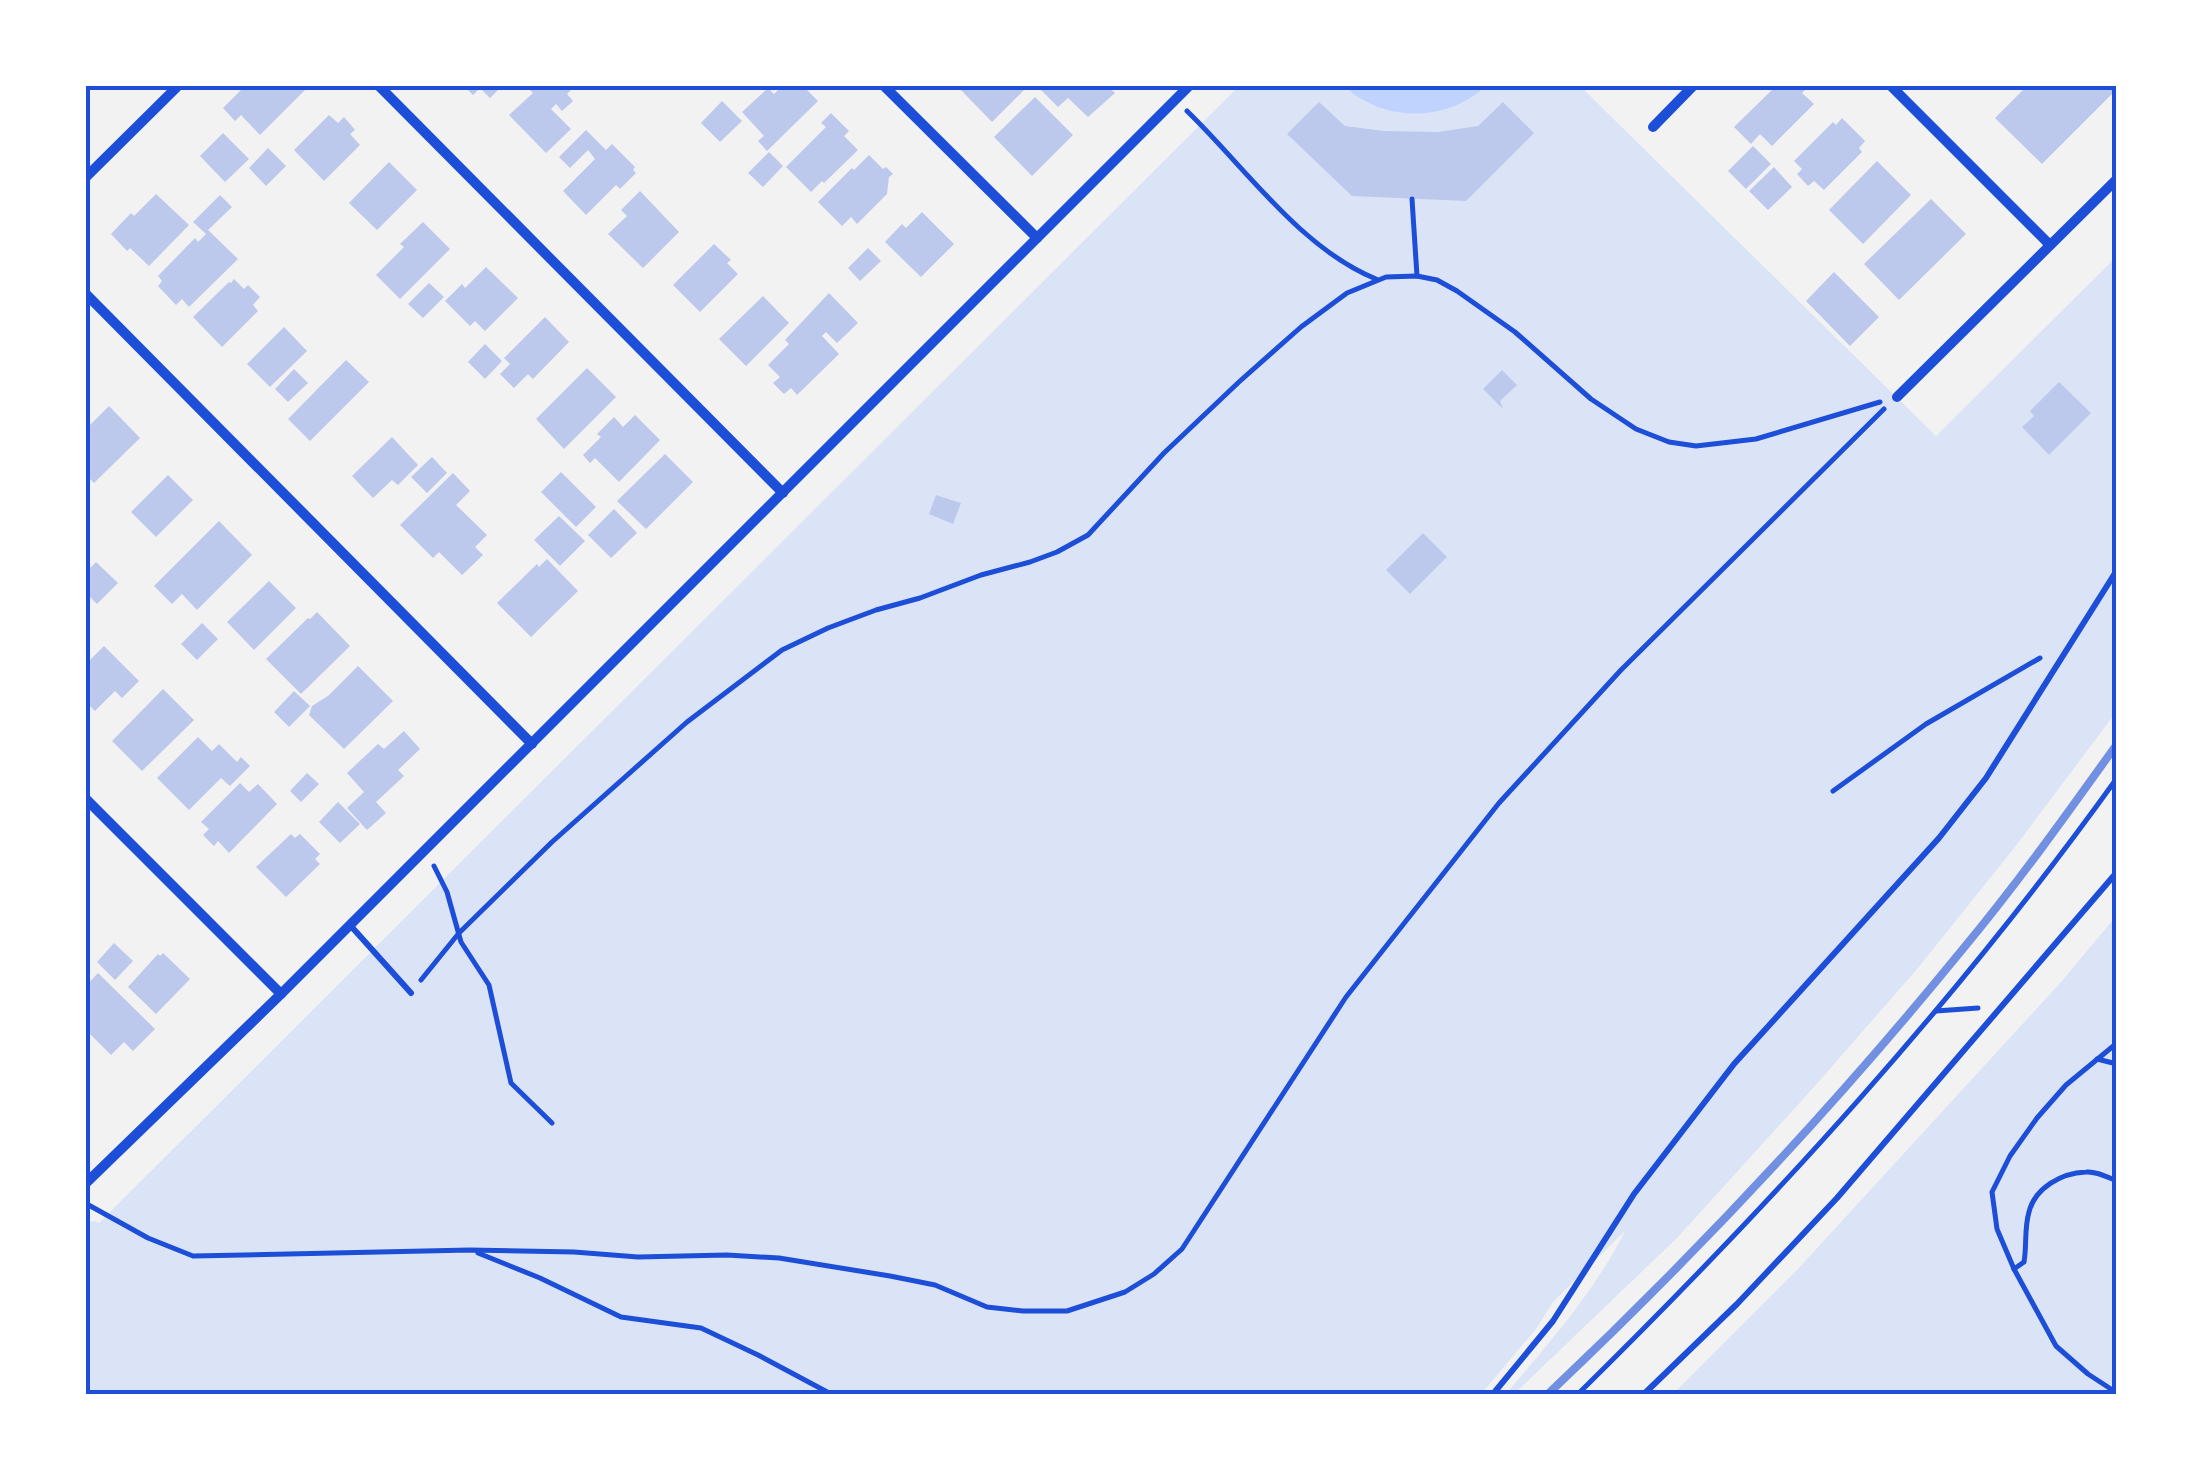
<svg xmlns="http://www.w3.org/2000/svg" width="2202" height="1479" viewBox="0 0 2202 1479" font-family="Poppins,sans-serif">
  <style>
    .green { fill: #dbe4f7 }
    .water { fill: #bfd3fe }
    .building { fill: #bdc9ec }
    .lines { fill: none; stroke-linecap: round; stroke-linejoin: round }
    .path { stroke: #1d4ed8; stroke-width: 5 }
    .service { stroke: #1d4ed8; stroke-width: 6 }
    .minor { stroke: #1d4ed8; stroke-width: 10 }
    .rail { stroke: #7290e2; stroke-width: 8 }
    .neatline { fill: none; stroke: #1d4ed8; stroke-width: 4 }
  </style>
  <rect width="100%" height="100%" fill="#f2f2f2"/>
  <g class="green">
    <path d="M1240 85H1579L1936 436 2117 256V711L2015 847 1918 968 1814 1087 1677 1238 1514 1394H1506C1549 1343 1595 1291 1625 1231L1553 1302 1536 1329 1481 1394H85V1223L94 1221 99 1223Z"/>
    <path d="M2117 915V1394H1673L1797 1270 2061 982Z"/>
  </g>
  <path class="water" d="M1343 85H1487C1447 123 1383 123 1343 85Z"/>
  <g class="building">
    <path d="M246 85H304L307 88 260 135 241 115 235 121 223 108Z"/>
    <path d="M463 85H503L490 98 480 88 473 95Z"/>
    <path d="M525 85H576L567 94 573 101 562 111 556 104 551 109 571 129 546 153 509 115 533 93Z"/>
    <path d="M783 85H802L818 101 767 151 758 141 764 136 742 112 768 88 774 94Z"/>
    <path d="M962 85H1029L992 122 959 88Z"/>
    <path d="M1036 85H1107L1115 93 1088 117 1068 98 1058 107Z"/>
    <path d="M1777 85H1810L1802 93 1814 104 1772 146 1760 134 1751 144 1734 127Z"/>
    <path d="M2028 85H2117V89L2042 164 1995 118Z"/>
    <path d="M1035 97 1073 135 1032 176 994 137Z"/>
    <path d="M722 101 742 121 720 142 701 123Z"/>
    <path d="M1319 102 1345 126 1384 131 1438 132 1478 126 1503 102 1534 133 1466 201 1352 196 1287 134Z"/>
    <path d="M831 113 849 131 844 136 858 150 824 183 822 181 811 192 786 167 826 127 821 123Z"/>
    <path d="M329 115 338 123 344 117 355 130 350 134 360 145 324 181 294 150Z"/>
    <path d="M1842 118 1865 141 1859 148 1862 152 1824 190 1814 181 1808 186 1797 174 1802 169 1794 161 1833 122 1836 125Z"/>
    <path d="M586 130 606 150 612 144 635 167 633 170 636 173 620 189 616 185 586 215 563 191 595 159 588 150 570 168 559 157Z"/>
    <path d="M223 133 249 159 225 182 200 156Z"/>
    <path d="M1753 146 1771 164 1746 189 1728 171Z"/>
    <path d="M268 148 286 166 266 186 249 168Z"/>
    <path d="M769 152 783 166 763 187 748 173Z"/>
    <path d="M869 155 883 169 886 167 893 174 889 177 887 194 857 224 851 217 842 226 818 202 852 168 854 170Z"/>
    <path d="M1877 161 1911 195 1863 244 1829 210Z"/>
    <path d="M389 162 417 190 377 230 349 203Z"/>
    <path d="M1774 167 1792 187 1768 210 1749 191Z"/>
    <path d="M640 191 679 232 643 268 608 234 627 216 621 210Z"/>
    <path d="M156 194 189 225 149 266 130 248 127 251 111 234 131 213 134 216Z"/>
    <path d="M220 195 232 207 208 230 238 259 189 307 182 299 176 305 158 286 162 281 158 276 195 238 198 242 206 234 193 222Z"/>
    <path d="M1931 199 1966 234 1899 300 1864 264Z"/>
    <path d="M922 212 954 244 921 277 885 242 902 224 906 228Z"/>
    <path d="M423 222 450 249 400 299 376 275 404 247 400 244Z"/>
    <path d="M714 244 731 260 727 263 738 274 700 312 673 285Z"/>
    <path d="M868 248 881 261 860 281 848 268Z"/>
    <path d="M486 267 518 298 485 331 475 321 470 326 445 301 462 284 465 288Z"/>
    <path d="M1834 272 1879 317 1850 346 1806 301Z"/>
    <path d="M234 279 244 289 248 285 260 297 253 305 258 311 222 347 193 317 229 282 231 283Z"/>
    <path d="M429 283 444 297 423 318 408 304Z"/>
    <path d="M829 293 858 323 837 343 826 332 822 336 839 354 797 395 791 388 784 394 773 383 780 377 768 365 789 344 785 340Z"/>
    <path d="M763 296 789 323 746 366 719 339Z"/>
    <path d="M545 317 569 342 533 379 528 374 514 388 500 374 510 364 504 358Z"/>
    <path d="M284 327 307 351 270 387 247 364Z"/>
    <path d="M485 344 502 361 485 379 468 362Z"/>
    <path d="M346 360 369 382 310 441 288 419Z"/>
    <path d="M587 368 616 397 564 449 536 419Z"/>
    <path d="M294 369 308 383 288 402 275 389Z"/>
    <path d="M1502 370 1517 385 1500 401 1503 409 1483 389Z"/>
    <path d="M2059 382 2091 413 2049 455 2022 427 2034 416 2030 411Z"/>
    <path d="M109 406 140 438 94 483 85 474V430Z"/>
    <path d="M635 415 660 440 619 482 595 458 590 463 583 455 601 437 597 434 614 417 623 427Z"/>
    <path d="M392 437 418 465 398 485 392 480 373 498 352 476Z"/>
    <path d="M665 454 693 482 646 529 617 501Z"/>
    <path d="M432 457 447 473 427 493 411 477Z"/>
    <path d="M561 472 596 507 576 527 541 492Z"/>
    <path d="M453 473 470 491 456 505 487 535 475 547 483 555 462 575 439 552 433 558 400 525Z"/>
    <path d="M168 475 193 500 156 537 131 512Z"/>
    <path d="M936 495 961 503 953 524 929 514Z"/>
    <path d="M614 509 637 533 611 558 588 535Z"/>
    <path d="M559 516 585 541 560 566 534 540Z"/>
    <path d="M219 521 252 555 197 610 182 594 172 604 154 586Z"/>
    <path d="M1423 533 1447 557 1410 594 1386 570Z"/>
    <path d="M547 559 578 591 531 637 497 603 537 564 539 567Z"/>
    <path d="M96 562 118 583 97 604 85 592V573Z"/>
    <path d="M269 581 296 608 254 650 227 622Z"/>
    <path d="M317 612 350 646 301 694 266 659 308 618 310 619Z"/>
    <path d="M202 623 218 639 197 660 181 644Z"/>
    <path d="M104 646 139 681 122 698 115 691 95 711 85 701V665Z"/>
    <path d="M358 666 393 701 344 749 309 715 312 706 328 696Z"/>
    <path d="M163 689 194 720 142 771 112 741Z"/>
    <path d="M294 691 310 706 289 727 274 712Z"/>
    <path d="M404 731 420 749 398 770 404 776 376 802 386 813 367 830 347 808 364 792 347 773 378 744 384 749Z"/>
    <path d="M198 737 212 751 219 744 237 762 241 757 250 766 230 786 221 778 189 810 157 778Z"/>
    <path d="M307 773 319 784 301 802 290 791Z"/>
    <path d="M240 783 249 792 258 784 277 804 229 853 218 841 214 846 203 835 209 829 201 822Z"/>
    <path d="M338 802 360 824 340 843 319 822Z"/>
    <path d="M291 834 295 838 300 834 320 854 315 859 320 864 286 897 256 867Z"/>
    <path d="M114 943 133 961 115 980 97 962Z"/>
    <path d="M163 953 190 979 156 1014 128 987 158 954 160 956Z"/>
    <path d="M98 973 155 1029 133 1051 124 1042 111 1055 85 1029V987Z"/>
  </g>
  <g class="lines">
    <g class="path">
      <path d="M1187 111C1245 167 1300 248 1376 279"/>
      <path d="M1412 199 1417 276"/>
      <path d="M1833 791 1926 724 2040 658"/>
      <path d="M434 866 447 892 461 942 489 985 511 1083 552 1123"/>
      <path d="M421 980 459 933 552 842 687 722 782 650 828 628 876 610 920 598 981 575 1030 562 1057 552 1088 535 1164 453 1240 381 1301 327 1347 293 1386 277 1417 276 1437 280 1457 291 1515 332 1591 399 1636 429 1669 442 1696 446 1756 439 1880 402"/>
      <path d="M1936 1011 1978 1008"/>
      <path d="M2117 1043 2066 1085 2037 1118 2010 1156 1992 1192 1997 1229 2014 1269 2056 1346 2088 1374 2117 1393"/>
      <path d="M2097 1059 2117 1064"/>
      <path d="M85 1203 148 1238 193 1256 470 1250 574 1252 638 1257 727 1255 779 1258 890 1276 935 1285 987 1307 1023 1311H1067L1125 1292 1154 1274 1182 1249 1346 997 1499 803 1621 670 1884 409"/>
      <path d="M478 1253 540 1278 621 1317 701 1328 758 1355 831 1394"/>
      <path d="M2014 1269 2024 1262C2027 1245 2024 1229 2029 1212 2035 1188 2061 1173 2086 1172 2096 1171 2107 1177 2117 1181"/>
      <path d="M1578 1394C1773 1202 1957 1001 2117 778"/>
    </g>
    <g class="service">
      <path d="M350 925 411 993"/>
      <path d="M1493 1394 1553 1321 1634 1194 1734 1064 1939 838 1986 778 2117 570"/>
      <path d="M1644 1394 1737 1304 1837 1198 2117 872"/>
    </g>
    <g class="minor">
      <path d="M378 85 783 493"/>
      <path d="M883 85 1037 238"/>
      <path d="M1890 85 2050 245"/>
      <path d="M1653 127 1694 85"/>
      <path d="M85 178 179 85"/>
      <path d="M85 293 532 744"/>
      <path d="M1897 397 2117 179"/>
      <path d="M85 798 281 994"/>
      <path d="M85 1184 281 994 1190 85"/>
    </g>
    <path class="rail" d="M1548 1394C1695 1255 1834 1107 1962 950 2017 884 2067 814 2117 744"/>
  </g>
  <rect width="2202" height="1479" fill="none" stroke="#ffffff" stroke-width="175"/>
  <rect x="88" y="88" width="2026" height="1304" class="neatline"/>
</svg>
